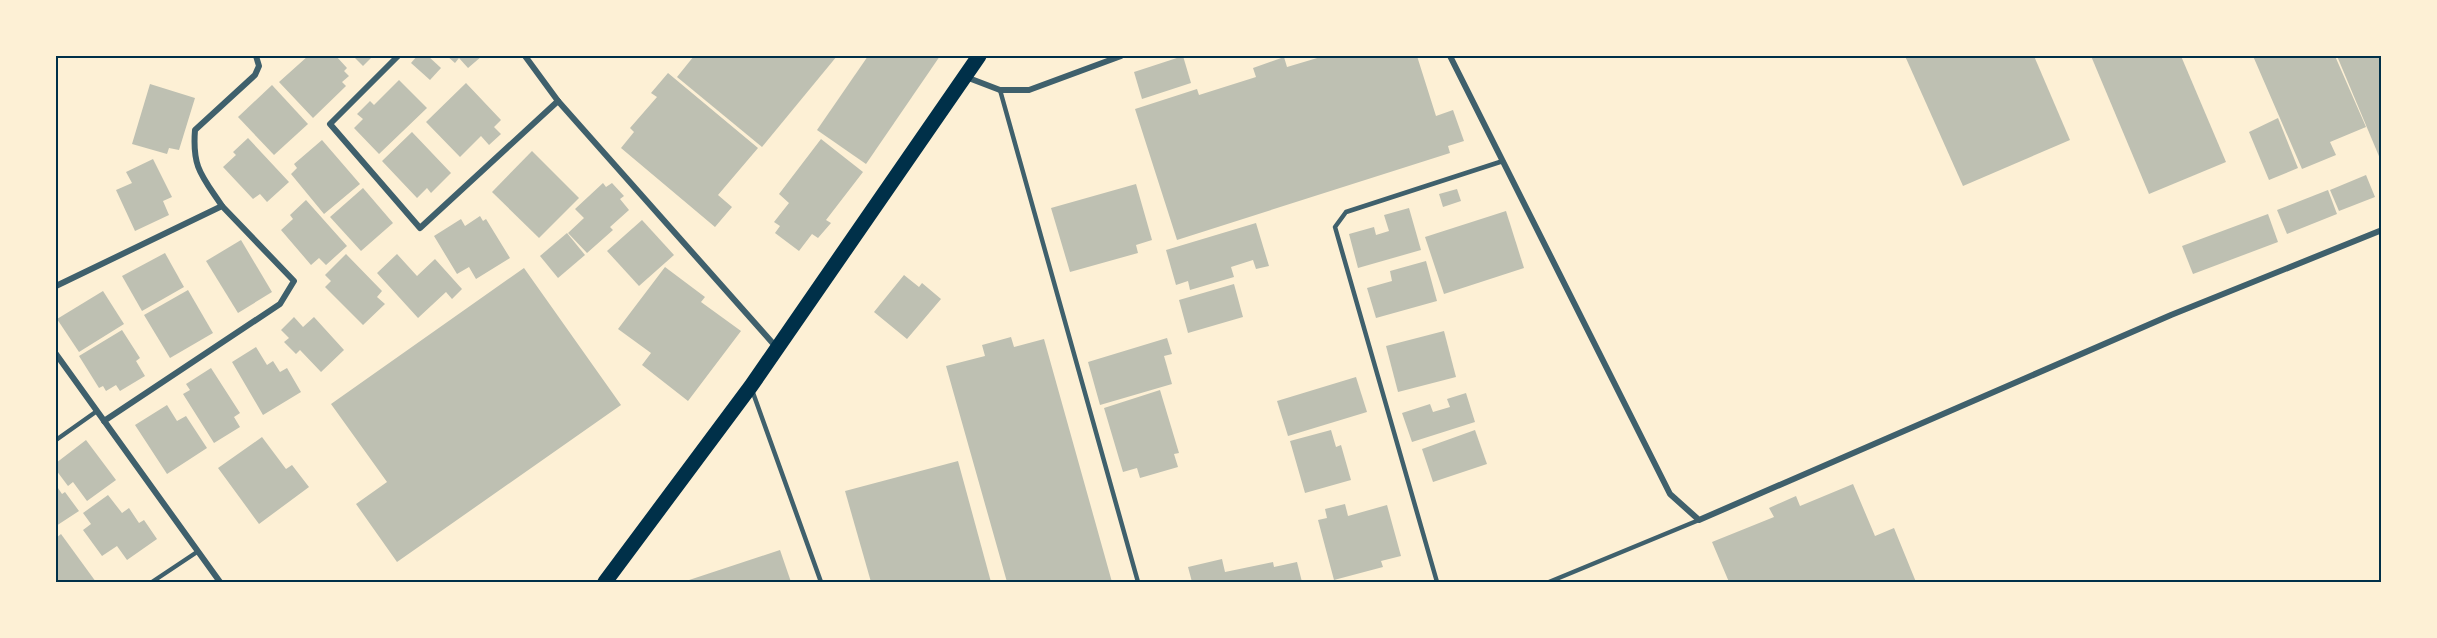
<svg xmlns="http://www.w3.org/2000/svg" width="2437" height="638" viewBox="0 0 2437 638" font-family="'Fira Sans',sans-serif">
  <style>
    .building { fill: #bec0b2 }
    .lines { fill: none; stroke-linecap: round; stroke-linejoin: round }
    .service { stroke: #3f606c; stroke-width: 4.5 }
    .minor { stroke: #3f606c; stroke-width: 6 }
    .primary { stroke: #003049; stroke-width: 15 }
    .neatline { fill: none; stroke: #003049; stroke-width: 2 }
  </style>
  <rect width="100%" height="100%" fill="#fdf0d5"/>
  <g class="building">
    <path d="M308 56H336L347 68 344 71 349 76 342 82 346 86 313 118 279 82Z"/>
    <path d="M353 56H373L363 66Z"/>
    <path d="M417 56H428L441 68 430 80 411 63Z"/>
    <path d="M447 56H482L468 68 459 58 455 63Z"/>
    <path d="M694 56H837L762 147 677 77Z"/>
    <path d="M868 56H940L866 164 817 130Z"/>
    <path d="M1183 56 1191 83 1142 99 1134 72Z"/>
    <path d="M1324 56H1417L1436 116 1453 110 1464 141 1448 146 1450 153 1177 240 1135 109 1197 89 1199 95 1256 77 1253 68 1284 57 1287 67Z"/>
    <path d="M1905 56H2034L2070 140 1963 186Z"/>
    <path d="M2091 56H2181L2226 162 2149 194Z"/>
    <path d="M2253 56H2335L2366 127 2330 142 2336 155 2302 169Z"/>
    <path d="M2337 56H2382V161H2381Z"/>
    <path d="M668 73 758 148 718 195 732 207 715 227 621 148 634 132 630 128 657 97 651 93Z"/>
    <path d="M399 80 427 108 379 154 354 128 363 119 357 114 370 101 374 105Z"/>
    <path d="M466 83 501 120 494 127 501 134 489 145 481 136 460 157 426 122Z"/>
    <path d="M150 84 195 98 179 150 169 148 167 154 132 144Z"/>
    <path d="M272 85 308 124 274 155 238 117Z"/>
    <path d="M2278 118 2298 168 2269 180 2249 132Z"/>
    <path d="M412 132 451 173 431 193 427 188 417 198 382 161Z"/>
    <path d="M248 138 289 182 267 202 260 194 253 199 223 167 236 155 233 152Z"/>
    <path d="M821 139 863 172 826 220 831 223 818 238 812 234 799 251 775 233 780 226 774 222 789 203 779 194Z"/>
    <path d="M322 140 360 184 324 214 291 174 297 168 294 164Z"/>
    <path d="M532 151 579 198 539 238 492 192Z"/>
    <path d="M153 159 172 197 163 201 169 215 135 231 116 190 132 183 126 172Z"/>
    <path d="M2366 175 2375 197 2339 211 2330 190Z"/>
    <path d="M603 183 606 187 612 183 624 196 620 199 629 210 610 227 613 230 587 253 568 233 584 218 575 209Z"/>
    <path d="M1136 184 1152 240 1136 245 1138 253 1070 272 1051 208Z"/>
    <path d="M363 188 393 223 361 251 330 217Z"/>
    <path d="M1457 189 1461 201 1443 207 1439 194Z"/>
    <path d="M2328 190 2337 214 2287 234 2277 210Z"/>
    <path d="M306 200 347 246 326 265 319 258 311 265 281 230 293 219 290 215Z"/>
    <path d="M1409 208 1421 250 1358 268 1349 234 1374 227 1376 235 1389 231 1384 215Z"/>
    <path d="M1506 211 1524 268 1444 294 1425 237Z"/>
    <path d="M2268 214 2278 242 2193 274 2182 246Z"/>
    <path d="M480 216 483 221 486 219 510 258 476 279 469 267 457 274 434 236 461 219 465 226Z"/>
    <path d="M642 220 674 255 639 286 607 251Z"/>
    <path d="M1256 223 1269 266 1256 269 1253 260 1231 267 1234 277 1190 290 1188 281 1176 285 1166 250Z"/>
    <path d="M567 233 585 255 558 278 540 256Z"/>
    <path d="M241 240 272 292 238 313 206 261Z"/>
    <path d="M165 253 184 287 142 311 122 276Z"/>
    <path d="M346 254 382 291 377 297 385 304 363 325 325 287 331 281 325 275Z"/>
    <path d="M397 254 417 276 435 259 462 289 452 299 446 292 418 318 377 273Z"/>
    <path d="M1426 261 1437 301 1376 318 1367 288 1392 281 1390 271Z"/>
    <path d="M665 267 705 297 701 302 741 331 688 401 642 365 651 353 618 329Z"/>
    <path d="M524 268 621 405 397 562 356 504 387 482 331 404Z"/>
    <path d="M904 275 919 287 922 283 941 299 907 339 874 312Z"/>
    <path d="M1234 284 1243 317 1188 333 1179 300Z"/>
    <path d="M188 290 213 333 170 358 144 315Z"/>
    <path d="M103 291 124 324 79 352 57 319Z"/>
    <path d="M294 317 303 327 314 317 344 350 321 372 300 350 296 354 284 342 289 338 281 330Z"/>
    <path d="M122 330 140 358 136 361 145 376 120 391 116 385 106 391 103 386 99 388 79 356Z"/>
    <path d="M1444 331 1456 377 1398 392 1386 346Z"/>
    <path d="M1011 337 1014 347 1044 339 1112 582H1007L946 366 985 356 982 345Z"/>
    <path d="M1167 338 1172 354 1164 356 1172 384 1100 405 1088 362Z"/>
    <path d="M256 347 267 365 273 361 280 372 287 368 301 392 263 415 232 362Z"/>
    <path d="M211 368 240 413 234 417 240 427 214 443 183 394 190 390 186 384Z"/>
    <path d="M1356 377 1367 412 1288 436 1277 401Z"/>
    <path d="M1160 390 1179 453 1174 454 1178 467 1140 478 1137 468 1123 472 1104 408Z"/>
    <path d="M1466 393 1475 422 1412 442 1402 413 1430 404 1433 412 1450 407 1447 399Z"/>
    <path d="M167 405 177 421 186 416 207 448 167 474 135 425Z"/>
    <path d="M1331 430 1336 447 1341 445 1351 480 1305 493 1290 441Z"/>
    <path d="M1475 430 1487 464 1433 482 1422 449Z"/>
    <path d="M262 437 286 469 292 465 309 487 259 524 218 468Z"/>
    <path d="M86 440 116 480 87 501 73 482 68 486 56 470V463Z"/>
    <path d="M958 461 991 582H871L845 491Z"/>
    <path d="M1853 484 1875 536 1894 528 1916 582H1729L1712 542 1774 517 1769 508 1796 496 1800 506Z"/>
    <path d="M56 485 62 494 65 492 79 511 56 526Z"/>
    <path d="M108 495 122 513 129 508 139 523 144 520 157 539 127 560 117 546 102 556 83 530 91 524 83 513Z"/>
    <path d="M1345 504 1348 516 1387 505 1401 556 1381 561 1383 567 1334 580 1318 520 1327 518 1325 509Z"/>
    <path d="M61 534 96 582H56V538Z"/>
    <path d="M780 550 791 582H683Z"/>
    <path d="M1222 559 1225 572 1273 562 1274 567 1297 562 1302 582H1192L1188 567Z"/>
  </g>
  <g class="lines">
    <g class="service">
      <path d="M1000 90 1138 582"/>
      <path d="M752 390 821 582"/>
      <path d="M56 440 97 411"/>
      <path d="M152 582 197 552"/>
      <path d="M1437 582 1335 227 1346 212 1503 161"/>
      <path d="M1549 582 1699 520"/>
    </g>
    <g class="minor">
      <path d="M398 56 330 124 420 228 558 101"/>
      <path d="M525 56 558 101 777 348"/>
      <path d="M1450 56 1670 494 1699 520 2171 315 2382 230"/>
      <path d="M966 77 1000 90H1029L1121 56"/>
      <path d="M222 206C202 176 192 168 195 130L255 75 259 66 256 56"/>
      <path d="M56 286 222 206 294 281 280 304 104 421"/>
      <path d="M56 354 220 582"/>
    </g>
    <path class="primary" d="M605 582 751 386 979 56"/>
  </g>
  <rect width="2437" height="638" fill="none" stroke="#fdf0d5" stroke-width="114"/>
  <rect x="57" y="57" width="2323" height="524" class="neatline"/>
</svg>
